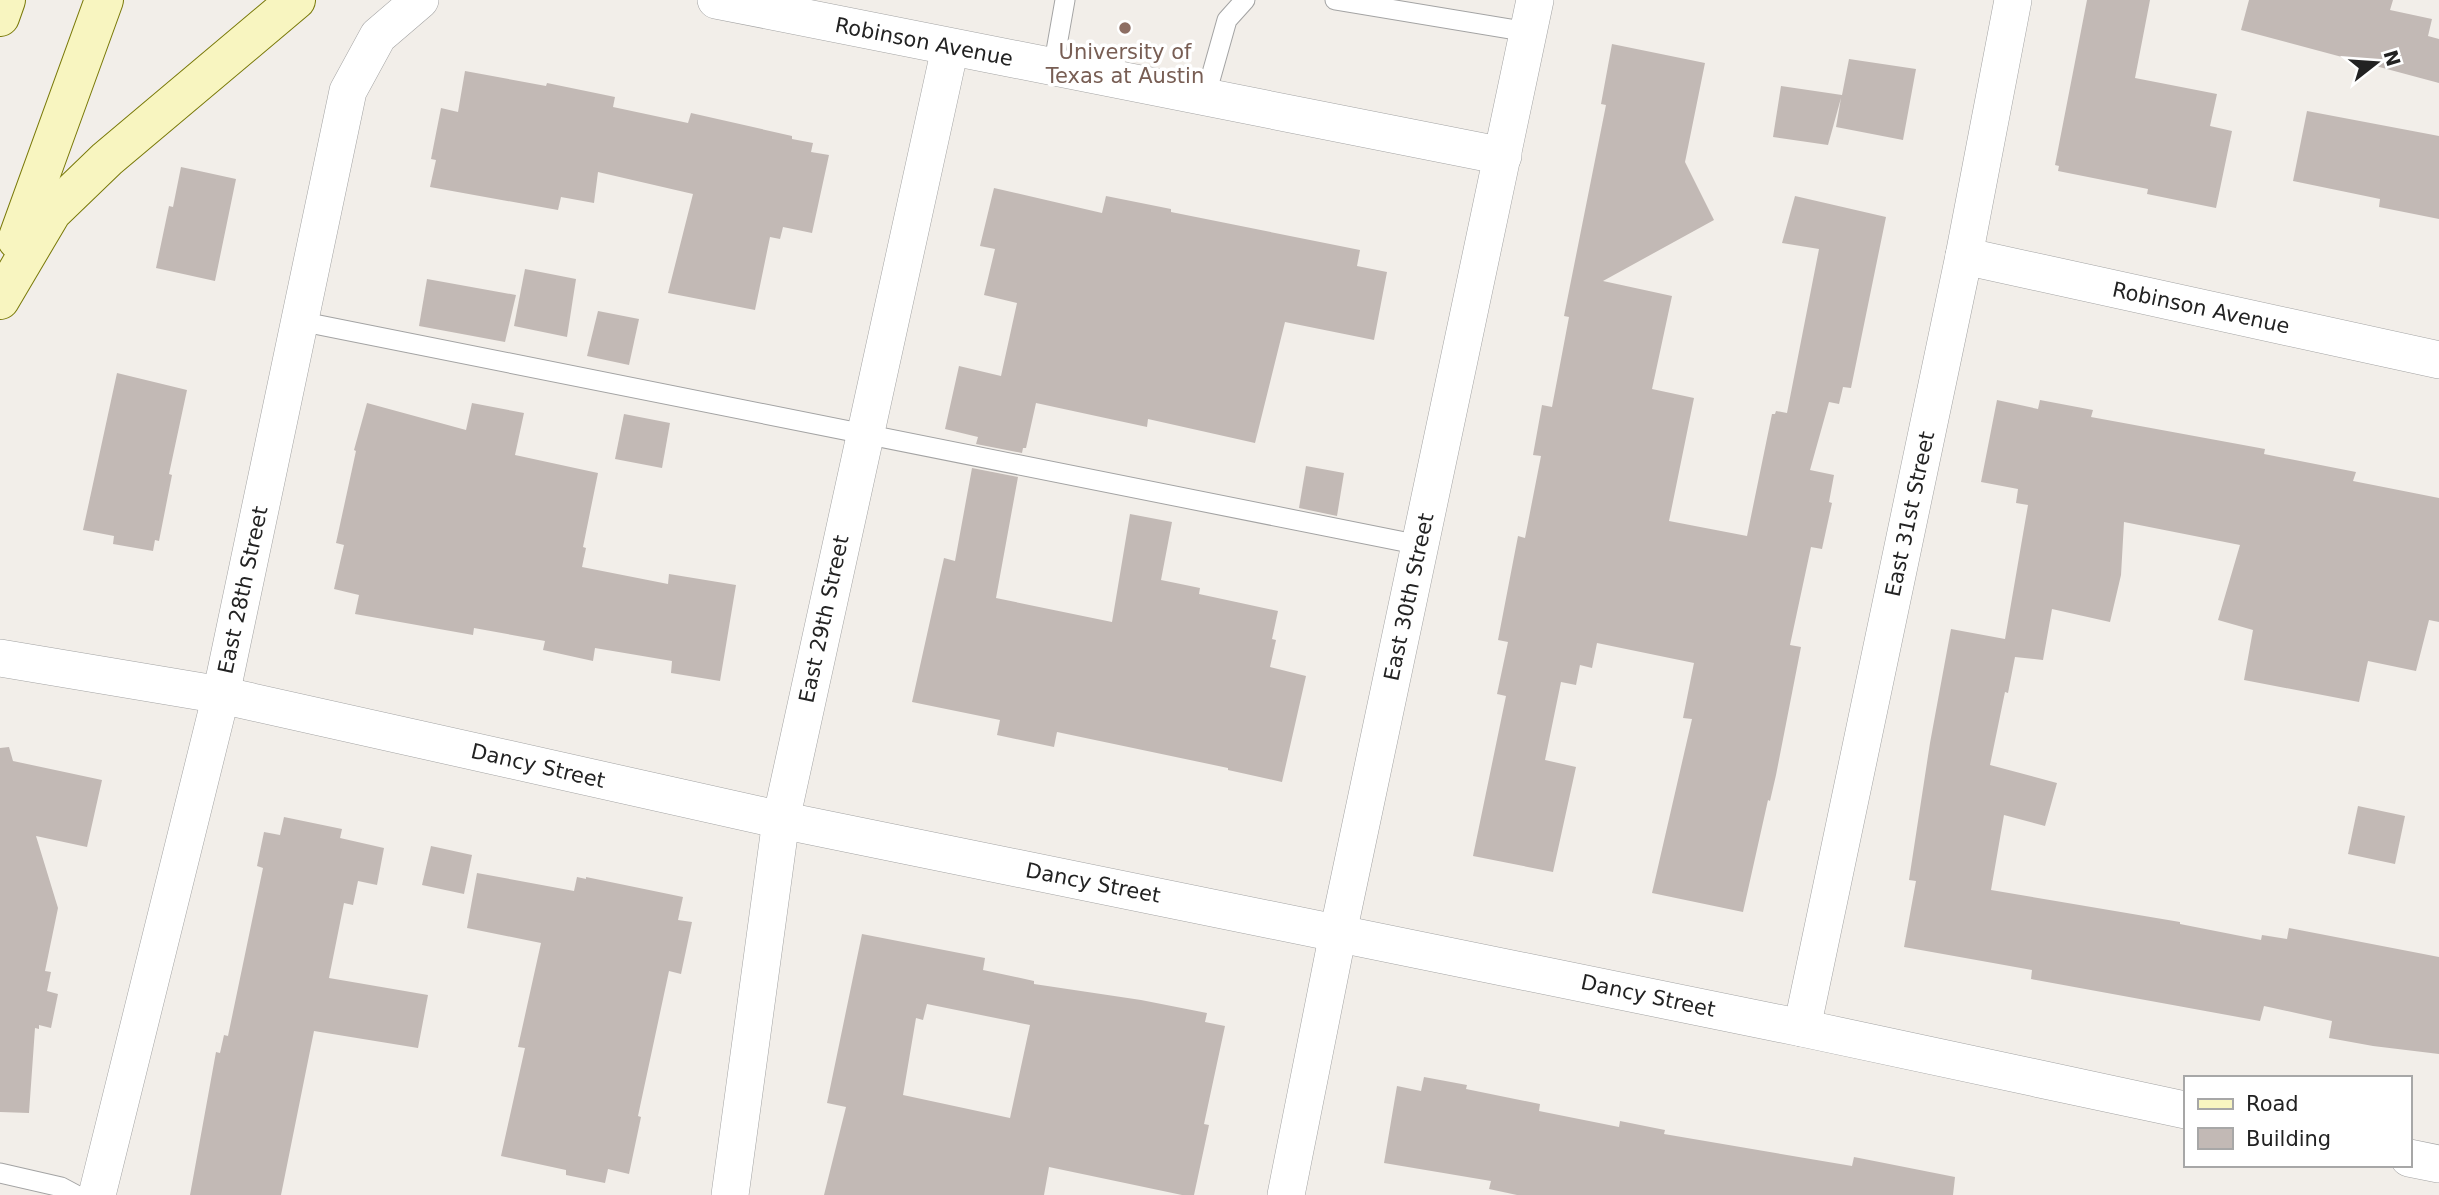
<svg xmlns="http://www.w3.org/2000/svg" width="2439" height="1195" viewBox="0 0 2439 1195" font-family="'DejaVu Sans',sans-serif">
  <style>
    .building { fill: #c2b9b5; fill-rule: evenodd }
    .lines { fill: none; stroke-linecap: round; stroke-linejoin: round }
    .service-casing { stroke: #a3a3a3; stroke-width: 21 }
    .minor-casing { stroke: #a3a3a3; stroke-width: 38 }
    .secondary-casing { stroke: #797908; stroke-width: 40 }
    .service { stroke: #fff; stroke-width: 19 }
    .minor { stroke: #fff; stroke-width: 37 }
    .secondary { stroke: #f8f5c0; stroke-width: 38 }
    .education-dot { fill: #8d6e63; stroke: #fff; stroke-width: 2.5 }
    .labels { text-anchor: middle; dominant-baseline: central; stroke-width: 7; stroke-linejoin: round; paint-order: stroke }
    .street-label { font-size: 21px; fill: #222; stroke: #fff }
    .education-label { font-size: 21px; fill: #785e54; stroke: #fff }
  </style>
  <rect width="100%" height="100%" fill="#f2eee9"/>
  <g class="building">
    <path d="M2087 0H2150L2135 78 2217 94 2210 126 2232 131 2216 208 2147 194 2148 189 2058 171 2059 166 2055 165Z"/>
    <path d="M2249 0H2393L2390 10 2432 19 2428 36 2439 39V83L2241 30Z"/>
    <path d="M1612 44 1705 63 1685 162 1714 220 1603 281 1672 296 1652 389 1694 398 1669 521 1747 536 1772 414H1775L1776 411 1787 413 1819 249 1782 243 1795 196 1886 217 1851 388 1843 387 1839 404 1829 402 1810 470 1834 475 1829 502 1832 503 1822 549 1811 547 1790 645 1801 647 1776 775 1770 801 1768 800 1743 912 1652 893 1692 719 1683 718 1694 663 1597 643 1592 668 1580 665 1576 685 1561 682 1545 760 1576 767 1553 872 1473 856 1506 696 1497 694 1508 642 1498 640 1518 536 1525 538 1541 456 1533 455 1542 405 1552 407 1569 317 1564 316 1606 105 1601 104Z"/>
    <path d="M1849 59 1916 69 1903 140 1836 127 1841 98 1828 145 1773 137 1781 86 1842 95Z"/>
    <path d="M465 71 546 86 547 83 615 97 613 107 688 123 691 113 792 136V139L813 143 811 152 829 155 812 233 783 227 780 239 770 237 755 310 668 293 693 194 598 172 594 203 561 197 558 210 430 187 436 160 431 159 441 108 458 112Z"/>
    <path d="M2307 111 2439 136V219L2379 207 2380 199 2293 181Z"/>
    <path d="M181 167 236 179 215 281 156 268 169 206 173 207Z"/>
    <path d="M994 188 1102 213 1106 196 1171 209V212L1360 250 1357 266 1387 272 1374 340 1285 322 1255 443 1148 419 1147 427 1036 403 1026 448H1023L1022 453 976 444 978 437 945 429 959 366 1001 376 1017 303 984 295 995 249 980 246Z"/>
    <path d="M525 269 576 279 567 337 514 326Z"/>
    <path d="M427 279 516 295 505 342 419 326Z"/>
    <path d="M598 311 639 319 629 365 587 356Z"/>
    <path d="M117 373 187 390 169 474 172 475 159 541 155 540 153 551 113 544 114 536 83 530Z"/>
    <path d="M1997 400 2038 409 2040 400 2093 410 2091 417 2265 449 2264 454 2356 472 2353 481 2439 498V622L2429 620 2416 671 2368 661 2359 702 2244 680 2253 630 2218 620 2240 545 2124 522 2121 575 2110 622 2052 609 2043 660 2015 657 2008 693 2005 692 1990 765 2057 783 2045 826 2004 815 1991 890 2180 922V924L2261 940 2262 935 2287 939 2289 928 2439 957V1054L2373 1046 2329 1038 2332 1021 2264 1006 2260 1021 2031 979 2032 970 1904 947 1916 881 1909 880 1930 743 1951 629 2005 639 2028 505 2016 503 2018 489 1981 482Z"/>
    <path d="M367 403 466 430 472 403 524 413 515 455 598 473 583 547 586 548 582 567 668 584 669 574 736 585 720 681 671 673 672 661 595 648 593 661 543 650 545 641 474 628 473 635 355 614 359 595 334 589 344 545 336 543 356 451 354 450Z"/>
    <path d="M624 414 670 423 662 468 615 459Z"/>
    <path d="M1306 466 1344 473 1337 516 1299 508Z"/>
    <path d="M972 468 1018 477 996 598 1112 622 1130 514 1172 522 1161 580 1200 588 1199 594 1278 611 1272 639 1276 640 1270 667 1306 676 1282 782 1228 770V768L1057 732 1054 747 997 735 1000 720 912 702 944 558 955 561Z"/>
    <path d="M9 747 13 761 102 780 87 847 36 836 58 908 45 971 51 972 47 991 58 994 51 1028 39 1025V1029L35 1028 29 1113 0 1112V748Z"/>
    <path d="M2358 806 2405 816 2395 864 2348 854Z"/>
    <path d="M284 817 342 829 340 838 384 848 377 885 358 881 353 905 344 903 329 978 428 995 418 1048 314 1031 281 1195H190L216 1052 220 1053 224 1035 228 1036 263 868 257 866 264 832 280 835Z"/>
    <path d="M431 846 472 855 464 894 422 885Z"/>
    <path d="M477 873 574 891 577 877 586 879V877L683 897 678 920 692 922 681 974 669 971 638 1116 641 1117 629 1174 608 1169 605 1183 566 1175V1170L501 1156 525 1048 518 1047 541 943 467 928Z"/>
    <path d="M862 934 985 958 983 970 1034 981V984L1141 1000 1207 1013 1205 1022 1225 1026 1204 1124 1209 1125 1194 1195H1182L1049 1167 1044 1195H824L846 1107 827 1103ZM927 1004 1030 1025 1010 1118 903 1095 916 1018 923 1020Z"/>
    <path d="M1424 1077 1467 1085 1466 1089 1540 1104 1539 1111 1619 1127 1620 1121 1665 1130 1664 1134 1852 1166 1854 1157 1955 1177 1953 1195H1517L1489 1189 1491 1181 1384 1163 1397 1086 1421 1091Z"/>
  </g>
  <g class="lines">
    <g class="service-casing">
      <g id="service">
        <path d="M1335 0 1528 32"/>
        <path d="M1053 68 1065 0"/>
        <path d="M1205 98 1227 20 1245 0"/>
        <path d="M299 321 1420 545"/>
        <path d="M0 1173 61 1187 76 1195"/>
      </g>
    </g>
    <g class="minor-casing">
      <g id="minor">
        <path d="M716 0 1503 156"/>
        <path d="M1964 256 2439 360"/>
        <path d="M0 658 221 695 781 820 1802 1028 2185 1110"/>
        <path d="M1802 1028 1964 256 2013 0"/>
        <path d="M2409 1158 2439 1164"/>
        <path d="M97 1195 221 695 348 91 378 36 420 0"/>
        <path d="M730 1195 781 820 950 48"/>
        <path d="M1286 1195 1338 933 1535 0"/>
      </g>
    </g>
    <g class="secondary-casing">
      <g id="secondary">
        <path d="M0 17 6 0"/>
        <path d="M17 240 104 0"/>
        <path d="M0 300 52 212 107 159 296 0"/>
      </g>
    </g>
    <use href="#service" class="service"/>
    <use href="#minor" class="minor"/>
    <use href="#secondary" class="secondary"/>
  </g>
  <circle class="education-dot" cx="1125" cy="28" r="7"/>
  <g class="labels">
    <g class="street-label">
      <text transform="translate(924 42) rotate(11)">Robinson Avenue</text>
      <text transform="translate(2201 308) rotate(12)">Robinson Avenue</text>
      <text transform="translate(1910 514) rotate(-78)">East 31st Street</text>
      <text transform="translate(243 590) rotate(-78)">East 28th Street</text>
      <text transform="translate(1409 597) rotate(-78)">East 30th Street</text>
      <text transform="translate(824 619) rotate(-78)">East 29th Street</text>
      <text transform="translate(538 766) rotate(13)">Dancy Street</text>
      <text transform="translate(1093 883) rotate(11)">Dancy Street</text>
      <text transform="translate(1648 996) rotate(12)">Dancy Street</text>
    </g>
    <g class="education-label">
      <text x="1125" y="52">University of<tspan x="1125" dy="24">Texas at Austin</tspan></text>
    </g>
  </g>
  <rect x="2184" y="1076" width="228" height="91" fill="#ffffff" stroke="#a7a7a7" stroke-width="2"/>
  <rect x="2198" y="1099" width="35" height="10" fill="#f8f5c0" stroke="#a7a7a7" stroke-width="2"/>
  <text x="2246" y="1111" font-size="21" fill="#222222">Road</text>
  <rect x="2198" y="1128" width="35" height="21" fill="#c2b9b5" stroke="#a7a7a7" stroke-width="2"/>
  <text x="2246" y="1146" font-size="21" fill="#222222">Building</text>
  <g transform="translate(2376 63) rotate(73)" stroke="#ffffff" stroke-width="5" paint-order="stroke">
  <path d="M0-5L12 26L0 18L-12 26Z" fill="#222222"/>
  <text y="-10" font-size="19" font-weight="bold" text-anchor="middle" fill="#222222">N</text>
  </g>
</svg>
